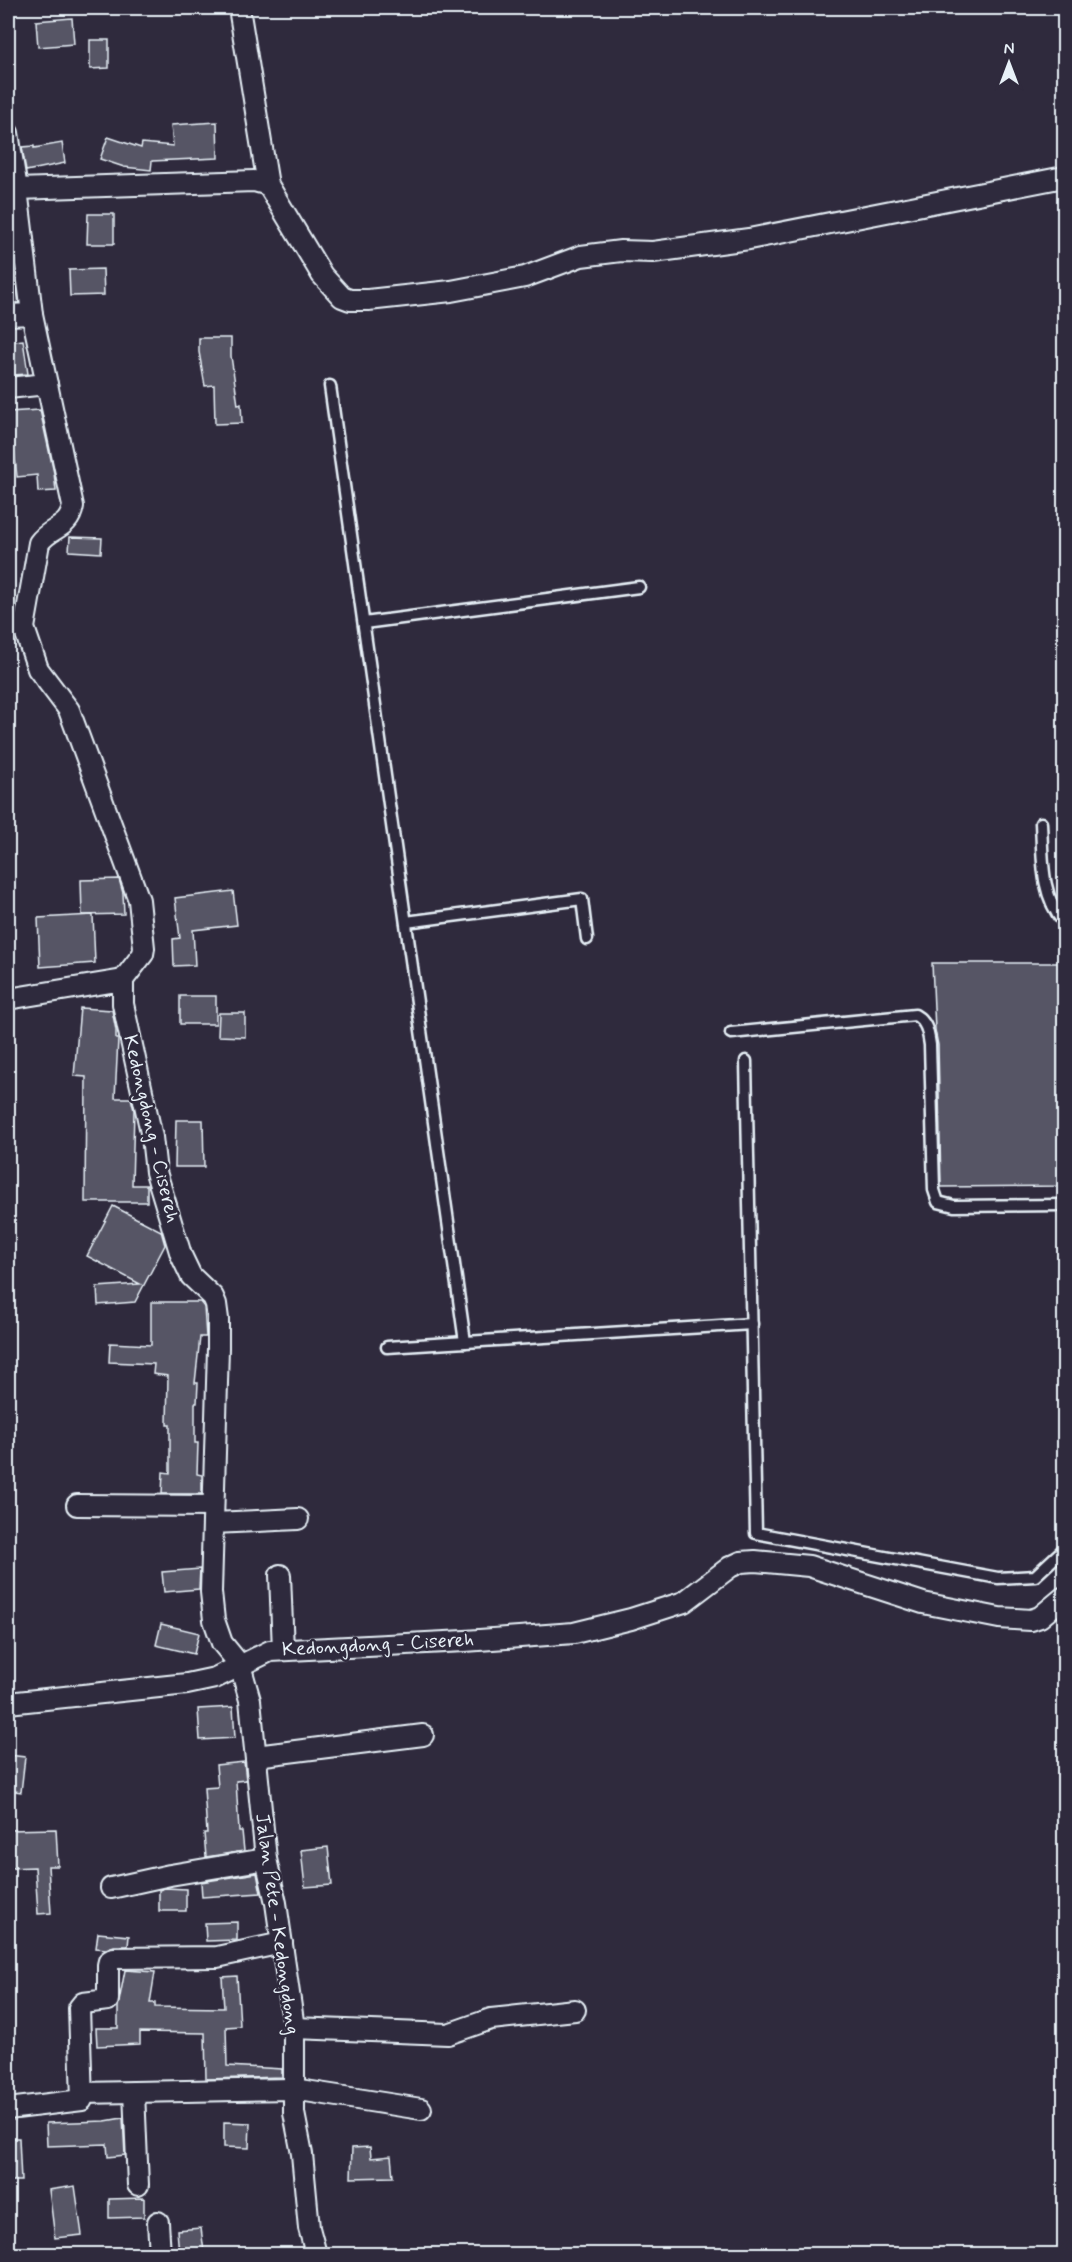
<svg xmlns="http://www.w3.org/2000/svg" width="1072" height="2262" viewBox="0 0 1072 2262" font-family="Mynerve,sans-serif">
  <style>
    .building { fill: #575565; stroke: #e8f1f8; stroke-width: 1.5 }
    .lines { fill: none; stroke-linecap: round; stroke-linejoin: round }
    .lane-casing { stroke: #e8f1f8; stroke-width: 15 }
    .street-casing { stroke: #e8f1f8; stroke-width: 24 }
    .lane { stroke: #2f2a3d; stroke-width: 10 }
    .street { stroke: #2f2a3d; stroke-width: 20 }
    .labels { text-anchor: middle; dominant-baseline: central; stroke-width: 5; stroke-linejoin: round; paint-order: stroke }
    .street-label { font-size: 20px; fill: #e8f1f8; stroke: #2f2a3d }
  </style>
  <rect width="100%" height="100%" fill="#2f2a3d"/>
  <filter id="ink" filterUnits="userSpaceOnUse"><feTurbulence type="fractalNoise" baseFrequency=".0167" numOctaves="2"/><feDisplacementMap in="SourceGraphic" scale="12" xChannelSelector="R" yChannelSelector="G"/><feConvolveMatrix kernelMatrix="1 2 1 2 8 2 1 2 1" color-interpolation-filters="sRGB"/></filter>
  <g filter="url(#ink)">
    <g class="building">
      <path d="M72 18 74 44 38 47 36 21Z"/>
      <path d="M90 40H109V68L90 69Z"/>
      <path d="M217 122 218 158 152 161 151 170 124 167 100 159 108 137 141 148 142 143 173 146 171 125Z"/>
      <path d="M62 143 65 163 26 171 22 147 34 146V148Z"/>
      <path d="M88 214H114V244H87Z"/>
      <path d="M103 269 104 295 70 296 69 270Z"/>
      <path d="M16 280 19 303H8V281Z"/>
      <path d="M199 338H231V356L238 405 241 404 242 423 215 424 214 385 205 386 199 352Z"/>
      <path d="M23 340 28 374 13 375 8 342Z"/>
      <path d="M40 410 54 473 56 491 38 492 37 475 17 477 12 430H8V412Z"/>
      <path d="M70 537 102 538 101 553 69 551Z"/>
      <path d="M119 879 123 893 124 914 82 915 81 880Z"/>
      <path d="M233 891 237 925 193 930 195 965 174 966 173 939 180 938 175 898Z"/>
      <path d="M93 915 95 963 40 967 38 918Z"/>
      <path d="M932 963H1065V1186L941 1187 938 1045 935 1030Z"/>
      <rect x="180" y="996" width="36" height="28"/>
      <path d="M80 1008 112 1010 116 1030V1039H118L115 1098H131L134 1110 132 1185H147V1202H85L86 1077 74 1076Z"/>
      <path d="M219 1013H245V1037L218 1036Z"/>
      <path d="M176 1120H203L204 1167H175Z"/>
      <path d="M113 1206 161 1231 165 1245 135 1302 98 1305 97 1287 140 1284 87 1256Z"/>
      <path d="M151 1302H200L204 1307 206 1337H200L195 1383H198L197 1403H195V1443H198L197 1474 202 1475V1494H162L163 1472 170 1473V1425H167L168 1376 153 1374 154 1364 109 1362 110 1343 151 1345Z"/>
      <path d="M200 1569 199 1589 164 1592 162 1572Z"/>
      <path d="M161 1624 199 1633 194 1654 156 1645Z"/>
      <path d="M233 1707 235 1738 200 1740 198 1709Z"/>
      <path d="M8 1755 25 1757 21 1792 8 1790Z"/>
      <path d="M244 1762 246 1780 236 1781 239 1831H242L244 1851 206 1857 204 1833H207L204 1788 218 1787 216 1765Z"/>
      <path d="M56 1829 58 1866H48L51 1913 38 1914 35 1867 8 1868V1830Z"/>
      <path d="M328 1847 332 1885 305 1887 301 1850Z"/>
      <path d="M257 1873 261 1893 202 1897 201 1882Z"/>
      <path d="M165 1888 186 1889V1911H159V1890Z"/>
      <path d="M237 1922V1940L206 1941 205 1923Z"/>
      <path d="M98 1933 129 1936 128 1946H114L106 1949 96 1948Z"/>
      <path d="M125 1970 155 1972 150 2003H155V2007L224 2008 222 1977 237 1976 240 2026 226 2027 227 2066 282 2069V2077L206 2079 205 2033 140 2032V2044L97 2046 96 2028H118V2007Z"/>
      <path d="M123 2118 125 2155 108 2157 107 2144 47 2146 46 2123 105 2121Z"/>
      <path d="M224 2122 250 2123 249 2148 224 2147Z"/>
      <path d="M8 2138H19L21 2181H8Z"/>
      <path d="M370 2147 371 2158 391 2156 393 2177 351 2178 352 2148Z"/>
      <path d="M75 2186 82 2235 55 2238 49 2190Z"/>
      <path d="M144 2198V2217L109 2218V2199Z"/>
      <path d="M201 2228 204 2252 179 2254 177 2230Z"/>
    </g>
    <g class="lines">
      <g class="lane-casing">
        <g id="lane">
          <path d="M330 386 465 1342"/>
          <path d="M364 623 639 587"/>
          <path d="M1041 823C1043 858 1040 895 1064 923"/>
          <path d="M406 922 582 899 587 939"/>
          <path d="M731 1033 915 1015C927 1022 928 1032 930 1045L934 1190 938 1202 954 1206 1064 1205"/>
          <path d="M746 1061 756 1533 998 1578 1035 1576 1064 1549"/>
          <path d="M387 1347 752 1324"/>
        </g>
      </g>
      <g class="street-casing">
        <g id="street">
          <path d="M239 8 268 185 322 275 342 297 350 300H368L451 291 525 277 581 256 621 251 653 252 749 239 1064 177"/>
          <path d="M8 133 17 189 32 314 73 506C69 530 51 526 39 543L24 628 38 669 69 710 139 900 144 948 143 954 123 980"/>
          <path d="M17 189 254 181 268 185"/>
          <path d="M8 315 32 314"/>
          <path d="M8 388 47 384"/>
          <path d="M8 999 123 980V1004L152 1137 156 1172 181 1255 191 1276 213 1297 216 1304 218 1319V1348L211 1592 214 1620 222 1643 240 1665 250 1700 266 1859 276 1903 294 2028V2113L302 2154 309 2228 316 2254"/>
          <path d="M77 1505 213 1506"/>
          <path d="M213 1523 298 1519"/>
          <path d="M280 1575 283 1650"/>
          <path d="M8 1703 187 1684 215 1678 270 1651 465 1641 574 1633 631 1619 684 1602 730 1567 741 1562 755 1561 809 1566 923 1603 999 1618 1031 1620 1040 1617 1064 1597"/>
          <path d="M256 1756 423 1735"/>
          <path d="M111 1888 170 1875 266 1859"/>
          <path d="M294 2028 448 2034 491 2019 575 2010"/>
          <path d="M134 2092 138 2185"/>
          <path d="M82 2093 293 2089 421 2109"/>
          <path d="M8 2109 82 2100 79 2008 83 2003 108 2000V1965L109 1961 114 1958 217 1957 282 1943"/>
          <path d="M158 2222 160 2254"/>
        </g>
      </g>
      <use href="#lane" class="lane"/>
      <use href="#street" class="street"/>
    </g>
  </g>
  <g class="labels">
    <g class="street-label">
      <text transform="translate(151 1129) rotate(77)">Kedongdong - Cisereh</text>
      <text transform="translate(378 1645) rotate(-3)">Kedongdong - Cisereh</text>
      <text transform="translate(277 1924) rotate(82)">Jalan Pete - Kedongdong</text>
    </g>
  </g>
  <rect width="1072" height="2262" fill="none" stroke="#2f2a3d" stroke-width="30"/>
  <rect x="15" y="15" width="1042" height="2232" fill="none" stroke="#e8f1f8" stroke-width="2" filter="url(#ink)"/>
  <g transform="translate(1009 63)" stroke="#2f2a3d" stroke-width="4.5" paint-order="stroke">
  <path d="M0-4.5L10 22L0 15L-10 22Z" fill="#e8f1f8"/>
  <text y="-9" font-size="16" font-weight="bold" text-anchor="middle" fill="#e8f1f8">N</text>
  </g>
</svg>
